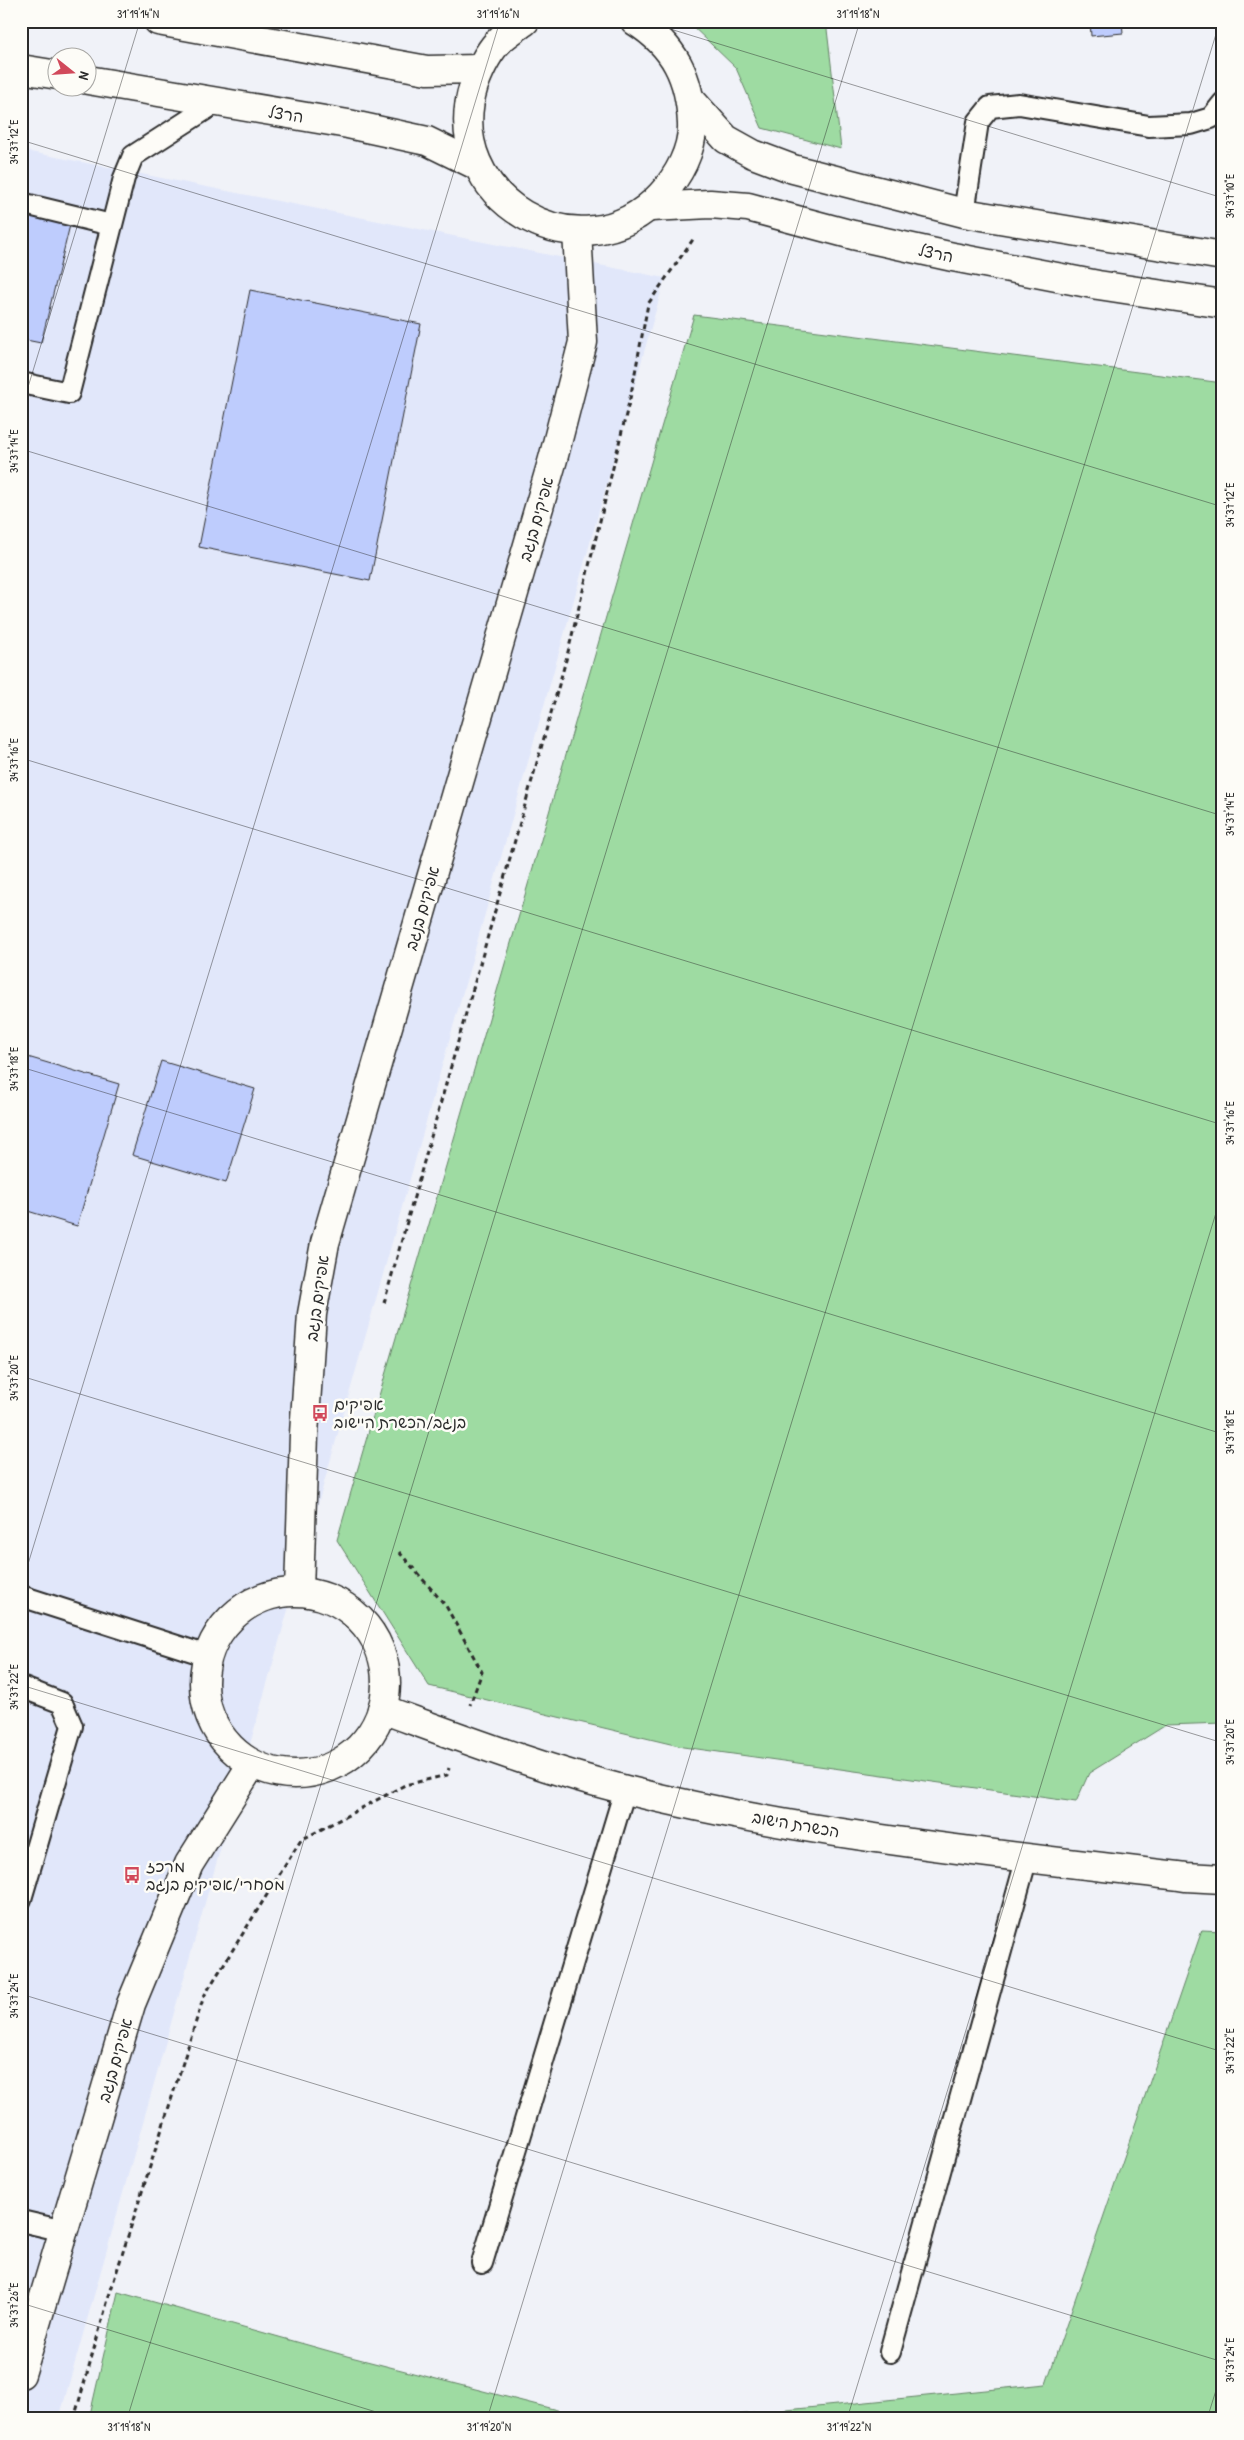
<svg xmlns="http://www.w3.org/2000/svg" width="1244" height="2440" viewBox="0 0 1244 2440" font-family="'Patrick Hand','Playpen Sans Hebrew',sans-serif">
  <style>
    .built { fill: #e1e7fa }
    .green { fill: #9edba2; stroke: #648366 }
    .building { fill: #beccfd; stroke: #2b2b2b }
    .lines { fill: none; stroke-linecap: round; stroke-linejoin: round }
    .service-casing { stroke: #2b2b2b; stroke-width: 24 }
    .tertiary-casing { stroke: #2b2b2b; stroke-width: 31 }
    .secondary-casing { stroke: #2b2b2b; stroke-width: 31 }
    .path { stroke: #2b2b2b; stroke-width: 3; stroke-dasharray: 5 4; stroke-linecap: butt }
    .service { stroke: #fdfcf7; stroke-width: 20 }
    .tertiary { stroke: #fdfcf7; stroke-width: 28 }
    .secondary { stroke: #fdfcf7; stroke-width: 28 }
    .ticks { fill: none; stroke: #2b2b2b; stroke-width: 1; stroke-opacity: 0.45 }
    .labels { text-anchor: middle; dominant-baseline: central; stroke-width: 5; stroke-linejoin: round; paint-order: stroke }
    .street-label { font-size: 16px; fill: #2b2b2b; stroke: #fdfcf7 }
    .poi-label { font-size: 16px; fill: #2b2b2b; stroke: #fdfcf7; text-anchor: start }
    .neatline { fill: none; stroke: #2b2b2b; stroke-width: 2 }
    .ticks-label { font-size: 12px; text-anchor: middle; fill: #2b2b2b }
  </style>
  <rect width="100%" height="100%" fill="#f0f2f8"/>
  <filter id="ink" filterUnits="userSpaceOnUse"><feTurbulence type="fractalNoise" baseFrequency=".02" numOctaves="2"/><feDisplacementMap in="SourceGraphic" scale="10" xChannelSelector="R" yChannelSelector="G"/><feConvolveMatrix kernelMatrix="1 2 1 2 8 2 1 2 1" color-interpolation-filters="sRGB"/></filter>
  <g filter="url(#ink)">
    <path class="built" d="M21 150 665 278 59 2419H21Z"/>
    <g class="green">
      <path d="M687 21H826L841 149 762 128 736 68Z"/>
      <path d="M694 315 1223 383V1723L1166 1725 1089 1773 1076 1802 683 1747 429 1686 337 1540Z"/>
      <path d="M1202 1930 1223 1931V2419H697L1046 2384Z"/>
      <path d="M118 2292 347 2356 592 2419H89Z"/>
    </g>
    <g class="building">
      <path d="M1090 21H1122L1123 33 1091 36Z"/>
      <path d="M21 213 70 225 41 343 21 339Z"/>
      <path d="M250 290 421 324 370 581 199 547Z"/>
      <path d="M21 1055 119 1084 77 1226 21 1209Z"/>
      <path d="M161 1061 255 1089 226 1183 132 1155Z"/>
    </g>
    <g class="lines">
      <g class="service-casing">
        <g id="service">
          <path d="M21 203 111 225"/>
          <path d="M964 213 978 122 990 107 1019 104 1149 126 1191 124 1211 118 1223 103"/>
          <path d="M21 383 69 393 124 178 133 156 217 102"/>
          <path d="M21 1596 208 1656"/>
          <path d="M21 1687 62 1703 72 1726 21 1899"/>
          <path d="M21 2221 64 2231"/>
          <path d="M482 2263 625 1790"/>
          <path d="M890 2352 1027 1857"/>
        </g>
      </g>
      <g class="tertiary-casing">
        <g id="tertiary">
          <path d="M299 1591 304 1434 312 1314 325 1243 553 459 583 342 577 231"/>
          <circle cx="295" cy="1683" r="91"/>
          <path d="M382 1709C462 1738 543 1769 626 1790 809 1836 999 1854 1186 1877L1223 1879"/>
          <path d="M21 2374 131 2004 189 1864 252 1764"/>
        </g>
      </g>
      <g class="secondary-casing">
        <g id="secondary">
          <path d="M158 21 427 70 479 69"/>
          <path d="M525 21C517 27 508 33 501 39 488 51 480 69 474 85 438 197 580 282 661 195 678 177 693 150 692 124 690 78 675 46 635 21"/>
          <path d="M21 69 58 75"/>
          <path d="M88 80 348 124 427 141 478 166"/>
          <path d="M691 100 726 139 753 154 793 169 964 213 1223 256"/>
          <path d="M651 207 710 204 748 207 853 235 953 257 1098 285 1223 304"/>
        </g>
      </g>
      <g class="path">
        <path d="M384 1303 566 660 631 394 648 304 694 238"/>
        <path d="M399 1552 446 1606 482 1672 470 1705"/>
        <path d="M74 2419 109 2296 204 1996 301 1840 405 1785 447 1775 449 1768"/>
      </g>
      <use href="#service" class="service"/>
      <use href="#tertiary" class="tertiary"/>
      <use href="#secondary" class="secondary"/>
    </g>
  </g>
  <path class="ticks" d="M644 21 1223 198M21 140 1223 507M21 410 140 21M21 449 1223 816M21 758 1223 1125M21 1067 1223 1434M21 1376 1223 1743M21 1587 500 21M21 1685 1223 2052M21 1994 1223 2362M21 2303 399 2419M127 2419 860 21M487 2419 1220 21M847 2419 1223 1190M1207 2419 1223 2368"/>
  <defs>
    <g id="bus-bare" transform="scale(1.35)"><path d="M-5-6H5V4H4V6H2V4H-2V6H-4V4H-5ZM-3.5-4V0h7V-4ZM-3.5 1.2v1.5H-2V1.2ZM2 1.2v1.5H3.5V1.2Z" fill="#d1495b" stroke="#fdfcf7" stroke-width="2.5" paint-order="stroke"/></g>
  </defs>
  <g fill-rule="evenodd">
    <use href="#bus-bare" x="320" y="1413"/>
    <use href="#bus-bare" x="132" y="1875"/>
  </g>
  <g class="labels">
    <g class="street-label">
      <text transform="translate(286 114) rotate(9)">הרצל</text>
      <text transform="translate(936 253) rotate(12)">הרצל</text>
      <text transform="translate(536 519) rotate(-74)">אפיקים בנגב</text>
      <text transform="translate(422 908) rotate(-74)">אפיקים בנגב</text>
      <text transform="translate(317 1298) rotate(-82)">אפיקים בנגב</text>
      <text transform="translate(796 1824) rotate(10)">הכשרת הישוב</text>
      <text transform="translate(115 2060) rotate(-74)">אפיקים בנגב</text>
    </g>
    <g class="poi-label">
      <text x="334" y="1404">אפיקים<tspan x="334" dy="18">בנגב/הכשרת היישוב</tspan></text>
      <text x="146" y="1866">מרכז<tspan x="146" dy="18">מסחרי/אפיקים בנגב</tspan></text>
    </g>
  </g>
  <rect width="1244" height="2440" fill="none" stroke="#fdfcf7" stroke-width="55"/>
  <g transform="translate(72 72) rotate(107)"><circle r="24" fill="#fdfcf7" stroke="#a9a8a5"/>
  <path d="M0-4L9 19L0 12L-9 19Z" fill="#d1495b"/>
  <text y="-8" font-size="14" font-weight="bold" text-anchor="middle" fill="#2b2b2b">N</text>
  </g>
  <rect x="28" y="28" width="1188" height="2384" class="neatline"/>
  <g class="ticks-label">
    <text x="138" y="18">31°19'14"N</text>
    <text x="498" y="18">31°19'16"N</text>
    <text x="858" y="18">31°19'18"N</text>
    <text transform="translate(14 142) rotate(-90)" y="4">34°37'12"E</text>
    <text transform="translate(1230 196) rotate(-90)" y="4">34°37'10"E</text>
    <text transform="translate(14 451) rotate(-90)" y="4">34°37'14"E</text>
    <text transform="translate(1230 505) rotate(-90)" y="4">34°37'12"E</text>
    <text transform="translate(14 760) rotate(-90)" y="4">34°37'16"E</text>
    <text transform="translate(1230 814) rotate(-90)" y="4">34°37'14"E</text>
    <text transform="translate(14 1069) rotate(-90)" y="4">34°37'18"E</text>
    <text transform="translate(1230 1123) rotate(-90)" y="4">34°37'16"E</text>
    <text transform="translate(14 1378) rotate(-90)" y="4">34°37'20"E</text>
    <text transform="translate(1230 1432) rotate(-90)" y="4">34°37'18"E</text>
    <text transform="translate(14 1687) rotate(-90)" y="4">34°37'22"E</text>
    <text transform="translate(1230 1742) rotate(-90)" y="4">34°37'20"E</text>
    <text transform="translate(14 1996) rotate(-90)" y="4">34°37'24"E</text>
    <text transform="translate(1230 2051) rotate(-90)" y="4">34°37'22"E</text>
    <text transform="translate(14 2305) rotate(-90)" y="4">34°37'26"E</text>
    <text transform="translate(1230 2360) rotate(-90)" y="4">34°37'24"E</text>
    <text x="129" y="2431">31°19'18"N</text>
    <text x="489" y="2431">31°19'20"N</text>
    <text x="849" y="2431">31°19'22"N</text>
  </g>
</svg>
